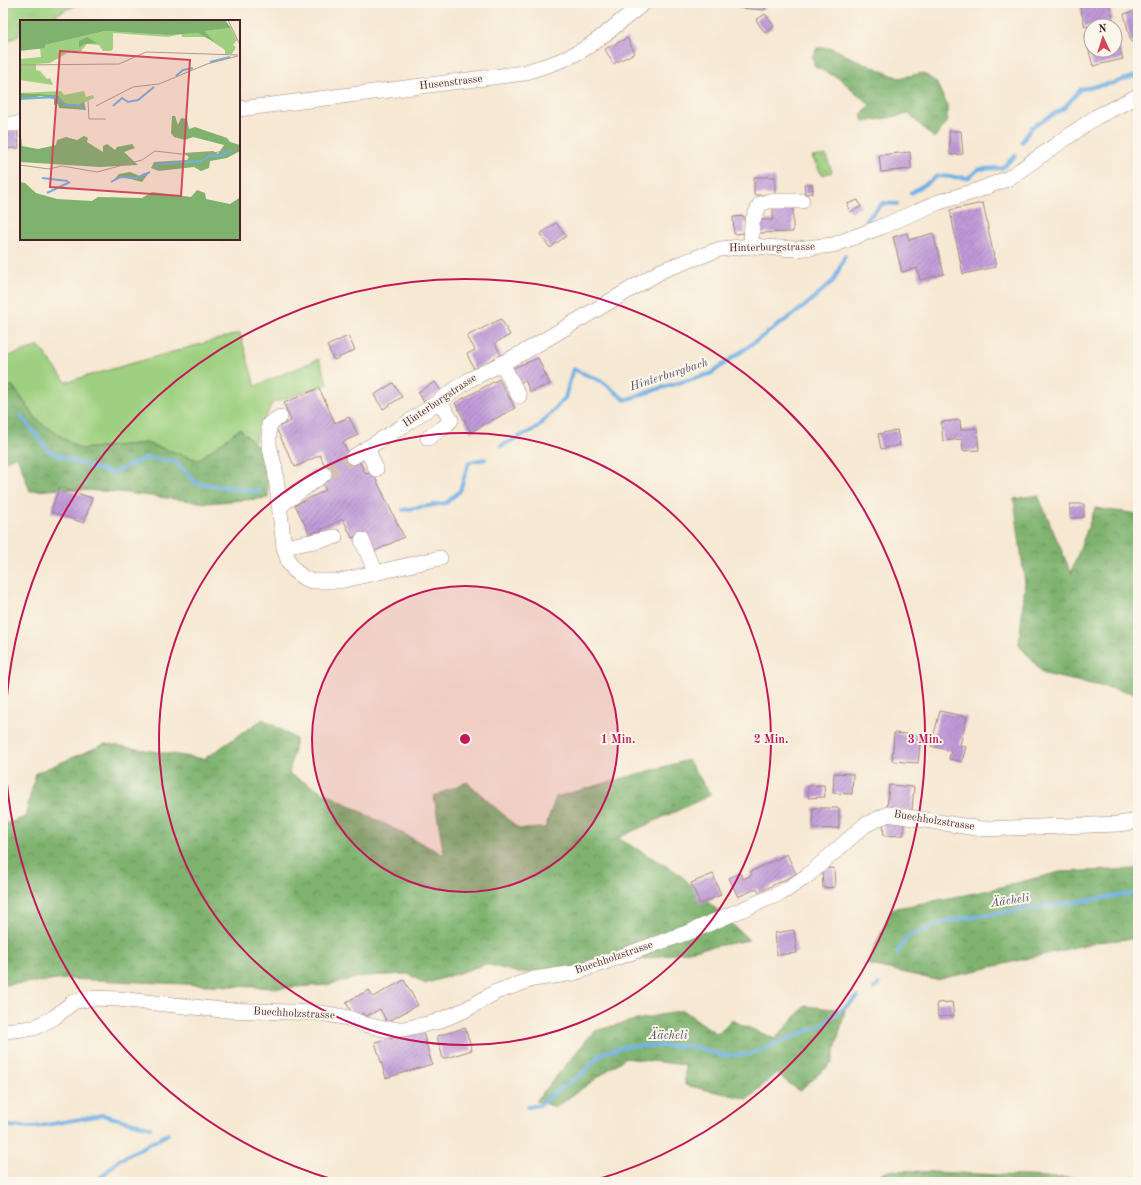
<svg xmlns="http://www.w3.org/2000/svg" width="1141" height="1185" viewBox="0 0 1141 1185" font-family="'Old Standard TT',serif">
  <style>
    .grass { fill: #9ed080; stroke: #747856 }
    .forest { fill: url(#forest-crowns); stroke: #64684c }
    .park { fill: url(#park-dots); stroke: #747856 }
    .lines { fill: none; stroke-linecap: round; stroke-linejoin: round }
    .stream { stroke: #71b0e4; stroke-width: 4 }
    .building { fill: url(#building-hatch) }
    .minor-tunnel { stroke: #d4c0b1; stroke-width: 15; stroke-dasharray: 15 8; stroke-linecap: butt }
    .minor-casing { stroke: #a0847e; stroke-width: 16 }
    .minor { stroke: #fff; stroke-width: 15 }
    .ring { fill: none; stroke: #c2185b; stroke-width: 2 }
    .labels { text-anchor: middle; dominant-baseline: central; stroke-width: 4; stroke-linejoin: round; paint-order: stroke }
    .street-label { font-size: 11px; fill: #4a1f2b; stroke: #fbf7ec }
    .water-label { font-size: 12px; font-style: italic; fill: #58526c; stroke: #fbf7ec }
    .inset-river { fill: none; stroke: #71b0e4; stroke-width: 2 }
    .inset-road { fill: none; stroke: #b1988f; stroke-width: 1 }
    .view { fill: #d1495b; fill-opacity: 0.15; stroke: #d1495b; stroke-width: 2 }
    .inset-edge { fill: none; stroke: #4a1f2b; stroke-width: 2 }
    .centre { fill: #c2185b; stroke: #fbf7ec; stroke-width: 2 }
    .ring-label { font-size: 12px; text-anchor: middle; font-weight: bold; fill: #c2185b; stroke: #fbf7ec; stroke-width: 4; stroke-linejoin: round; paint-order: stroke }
  </style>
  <defs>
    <pattern id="forest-crowns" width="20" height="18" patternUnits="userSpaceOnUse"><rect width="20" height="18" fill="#7eb26e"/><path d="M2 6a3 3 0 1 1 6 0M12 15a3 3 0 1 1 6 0" fill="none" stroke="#69905b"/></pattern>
    <pattern id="park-dots" width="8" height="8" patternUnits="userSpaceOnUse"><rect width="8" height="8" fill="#9ed080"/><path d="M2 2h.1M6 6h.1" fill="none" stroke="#8ab26f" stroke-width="1.8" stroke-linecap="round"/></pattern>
    <pattern id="building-hatch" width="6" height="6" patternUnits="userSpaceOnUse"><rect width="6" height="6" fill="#bf9ad8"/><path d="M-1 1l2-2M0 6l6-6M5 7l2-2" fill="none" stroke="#9d7daf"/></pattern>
  </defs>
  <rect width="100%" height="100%" fill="#fbf7ec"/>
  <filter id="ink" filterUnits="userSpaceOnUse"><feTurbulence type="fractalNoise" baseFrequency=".025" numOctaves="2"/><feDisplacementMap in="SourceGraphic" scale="8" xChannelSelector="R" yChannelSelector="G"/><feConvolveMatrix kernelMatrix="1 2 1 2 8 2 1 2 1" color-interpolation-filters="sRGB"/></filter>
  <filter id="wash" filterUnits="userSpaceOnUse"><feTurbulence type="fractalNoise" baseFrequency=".012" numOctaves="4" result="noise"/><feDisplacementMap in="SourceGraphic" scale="16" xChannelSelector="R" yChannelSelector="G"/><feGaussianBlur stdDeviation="0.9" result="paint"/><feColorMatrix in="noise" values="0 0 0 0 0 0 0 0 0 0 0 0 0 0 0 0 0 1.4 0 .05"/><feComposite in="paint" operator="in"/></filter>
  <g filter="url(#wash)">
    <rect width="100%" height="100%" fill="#f6e8d2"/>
    <g class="grass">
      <path d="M3 3H81L65 10 45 21H21V34L3 44Z"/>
      <path d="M240 333 255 386 319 359 328 384 272 403 254 443 240 429 198 460 146 443 80 449 38 421 13 386 3 387V358L39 346 66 382Z"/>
    </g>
    <g class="forest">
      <path d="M817 48H832L852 58 899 78 923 73 936 82 947 105V123L934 138 909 114 864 122 861 116 870 105 839 78 815 67 812 57Z"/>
      <path d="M12 386 38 421 80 449 146 443 198 460 240 429 267 456 268 498 207 503 118 492 63 489 30 491 17 456 3 462V387Z"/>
      <path d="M1038 495 1071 573 1095 508 1138 514V694L1044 674 1019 645 1025 583 1014 499Z"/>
      <path d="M263 719 296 739 289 774 444 855 434 796 467 782 519 829 545 828 556 797 688 760 711 795 618 838 678 873 749 940 595 968 519 973 486 964 425 984 409 974 365 976 327 985 280 988 68 979 3 985V825L25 817 36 773 105 744 204 759Z"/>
      <path d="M1138 869V938L1097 942 936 980 867 964 892 909 985 891 1060 872Z"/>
      <path d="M805 1006 845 1010 832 1063 799 1091 776 1073 748 1099 685 1085V1065L625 1058 556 1107 536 1101 594 1031 627 1022 683 1010 717 1034 731 1020 775 1039Z"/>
      <path d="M888 1170 1138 1181V1182H869Z"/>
    </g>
    <path class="park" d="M826 155 832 172 822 175 812 157Z"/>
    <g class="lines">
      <g class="stream">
        <path d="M1022 142 1032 127 1064 108 1081 89 1114 83 1138 75"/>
        <path d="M911 193 938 176 968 178 979 169 1002 168 1016 155"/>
        <path d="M866 220 883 203 897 204"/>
        <path d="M21 416 50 452 90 467 112 473 146 458 176 462 196 483 259 492"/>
        <path d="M501 446 537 428 565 398 573 369 603 382 625 400 661 388 710 374 805 306 834 280 845 256"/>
        <path d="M403 510 446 503 460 491 469 462 485 459"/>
        <path d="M897 953 907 937 945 921 1138 893"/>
        <path d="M874 989 879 984"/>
        <path d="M528 1107 540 1105 554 1093 582 1074 601 1054 626 1046H693L724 1056 751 1054 820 1026 858 997"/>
        <path d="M3 1126 35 1127 102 1115 150 1127"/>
        <path d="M92 1182 99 1179 119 1160 168 1134"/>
      </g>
    </g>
    <g id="blocks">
      <g class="building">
        <path d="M739 3H765V10L739 8Z"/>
        <path d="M1079 3H1109L1113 20 1085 27Z"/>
        <path d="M1138 10V41L1131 42 1124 14Z"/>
        <path d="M765 14 774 26 765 33 756 20Z"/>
        <path d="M1115 31 1123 59 1093 66 1085 36 1091 35V50H1115Z"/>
        <path d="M627 38 635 53 613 64 605 49Z"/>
        <path d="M17 127 19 148 3 149V128Z"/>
        <path d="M949 131H961L963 154 950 155Z"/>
        <path d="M910 152 911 169 881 172 879 155Z"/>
        <rect x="754" y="177" width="21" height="18"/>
        <path d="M804 184H812L813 193 805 194Z"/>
        <path d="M858 200 861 207 850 212 847 204Z"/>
        <path d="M793 203V232L757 233V220H773V204Z"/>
        <path d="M983 203 996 267 963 274 950 210Z"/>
        <path d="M744 216 745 233 734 234 733 217Z"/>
        <path d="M556 223 566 236 550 248 540 234Z"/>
        <path d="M907 233 909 240 933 233 944 274 920 280 917 268 902 272 893 237Z"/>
        <path d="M501 319 510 335 495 343 501 355 474 369 467 354 475 350 467 336Z"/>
        <path d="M348 336 355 350 334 360 327 346Z"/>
        <path d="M538 358 550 384 530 392 525 380 518 384 511 369Z"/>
        <path d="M499 379 515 408 471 432 455 403Z"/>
        <path d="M435 382 441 391 424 402 418 392Z"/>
        <path d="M393 383 402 397 383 409 374 395Z"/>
        <path d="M319 388 335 423 349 417 358 435 343 442 353 463 359 461 366 474 372 471 404 537 373 552 364 532 352 538 343 519 310 535 295 505 326 490 321 481 330 477 320 455 295 467 276 428 291 421 284 403Z"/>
        <path d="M960 420 961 430 977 428 979 450 963 451 962 439 943 441 941 422Z"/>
        <path d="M897 430 900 445 881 449 878 434Z"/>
        <path d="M59 487 92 498 84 523 51 512Z"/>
        <path d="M1070 504H1084V517L1070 518Z"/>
        <path d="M940 711 967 717 960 745 966 747 962 762 949 759 951 751 931 746Z"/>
        <path d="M894 733 921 735 918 763 892 761Z"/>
        <path d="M834 773 853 774 852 794 833 793Z"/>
        <path d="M824 785 825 797 808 798V786Z"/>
        <path d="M889 785 914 787 912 810 887 808Z"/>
        <path d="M813 808H839V828L813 829Z"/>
        <path d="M904 820V835L884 836 883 821Z"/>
        <path d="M787 854 796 874 759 892 757 888 738 897 729 878 740 873 743 879 752 875 750 872Z"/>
        <path d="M834 868 835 887 823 888 822 869Z"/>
        <path d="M713 874 721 895 700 904 691 883Z"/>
        <path d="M794 930 797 953 777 955 775 933Z"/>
        <path d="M404 980 418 1005 387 1022 380 1009 365 1017 363 1013 354 1018 346 1002 369 990 373 997Z"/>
        <path d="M952 1002 954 1016 938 1017 937 1003Z"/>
        <path d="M465 1028 472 1050 443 1059 437 1036Z"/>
        <path d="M422 1029 432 1064 386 1078 375 1042Z"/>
      </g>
    </g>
  </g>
  <g filter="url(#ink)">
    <use href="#blocks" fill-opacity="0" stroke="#a0847e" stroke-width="1"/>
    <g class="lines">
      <path class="minor-tunnel" d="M324 474 353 457"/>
      <g class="minor-casing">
        <g id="minor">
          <path d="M239 109 524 73C540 67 558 63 573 55 599 42 621 20 644 3"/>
          <path d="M3 124H21"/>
          <path d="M751 246 752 222 760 204 769 201H802"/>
          <path d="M502 363 519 396"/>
          <path d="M280 417 269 424V445L275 469 284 547 289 563 296 572 304 578 312 581H340L440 558"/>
          <path d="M428 438 444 427 451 420 439 401"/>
          <path d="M367 448 376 469"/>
          <path d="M353 457 403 426 469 380 526 351 663 270 720 249 751 246 796 249 833 245 881 227 939 202 976 191 1009 178 1096 117 1138 96"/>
          <path d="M280 506 324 474"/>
          <path d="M362 540 376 573"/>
          <path d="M284 547 335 537"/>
          <path d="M3 1031 34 1028 55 1017 73 1002 93 998 118 999 222 1010 321 1013 349 1018 363 1024 384 1029H403L436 1022 465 1010 496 992 533 979 574 973 692 931 783 892 807 876 865 825 888 814 982 829 1119 824 1138 821"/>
        </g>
      </g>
      <use href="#minor" class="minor"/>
    </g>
  </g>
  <circle cx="465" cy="739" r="153" fill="#c2185b" fill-opacity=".12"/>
  <g class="ring">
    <circle cx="465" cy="739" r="153"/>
    <circle cx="465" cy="739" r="306"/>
    <path d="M338 1181A460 460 0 1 1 592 1181"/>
  </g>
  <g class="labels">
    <g class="street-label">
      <text transform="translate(451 83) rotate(-7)">Husenstrasse</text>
      <text transform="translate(772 248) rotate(-1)">Hinterburgstrasse</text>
      <text transform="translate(440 401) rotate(-34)">Hinterburgstrasse</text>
      <text transform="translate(934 821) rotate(9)">Buechholzstrasse</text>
      <text transform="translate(614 958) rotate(-19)">Buechholzstrasse</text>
      <text transform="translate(294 1014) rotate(3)">Buechholzstrasse</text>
    </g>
    <g class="water-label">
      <text transform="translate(669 375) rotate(-18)">Hinterburgbach</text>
      <text transform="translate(1010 901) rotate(-8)">Äächeli</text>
      <text x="668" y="1036">Äächeli</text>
    </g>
  </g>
  <g transform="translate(20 20)">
    <rect width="220" height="220" fill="#f6e8d2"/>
    <path d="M211 8 217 20 213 25 216 27 212 34H205V30L186 17H162L161 14 148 17 93 13V29L91 31H83L79 25 67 24 61 31 47 33 30 43 16 44V50L20 51 27 59 30 58 33 65 0 60V39L21 37 20 28 4 29 25 28V25L85 11 149 15 151 14 178 13 185 16 195 22 183 11ZM41 71 44 75 64 71 66 77 73 75 74 78 59 85 45 83 38 75 0 73Z" fill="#9ed080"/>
    <path d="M5 0H205L211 8 184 11 196 23 178 13 148 15 85 11 25 25V28L0 31V2ZM67 17 77 23 64 24 59 28V21ZM0 73 38 75 45 83 58 85 64 82 66 90 39 88 38 84 34 85V79L21 76 0 80ZM152 96H155L158 105 161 98 167 99 169 109 175 107 207 118 210 122 220 125V131L207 138 190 141 189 148 181 151 174 147 139 151 131 148 134 142 167 140 169 137 163 133 193 131 198 134 204 125 173 117 165 120 154 117 151 113ZM0 108 2 126 18 129 36 125 37 120 46 117 57 120 64 116 68 118 67 122 83 132V126L87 124 95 130 97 127 112 124 115 128 104 132 118 145 80 147 0 142ZM110 152 120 156 124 153 128 154 122 162 103 157 92 162 99 154ZM0 162 5 163 16 173 37 179 72 181 78 177 122 178 132 172 171 177 177 170 185 173 186 179 210 184 219 178 220 220H0Z" fill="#7eb26e"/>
    <path class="inset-river" d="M190 42 210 37M156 56 163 50 173 48M0 79 36 77M39 79 46 85H56L65 89M93 86 102 78 108 82 118 80 134 67M184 140 189 136H199L212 130M135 147 140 144 182 141M22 158 48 161M91 162 100 157 117 158 130 152M27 173 50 162"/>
    <path class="inset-road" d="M208 0 220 25M0 45 99 44 126 32 218 35M68 81 69 99H86M76 86 113 67 139 64 187 44 218 36M0 145 29 149 42 146 77 152 122 140 135 131 161 134 194 133 211 129 220 130"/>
    <path class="view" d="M40 31 170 40 161 176 30 167Z"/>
    <rect width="220" height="220" class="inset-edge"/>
  </g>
  <circle cx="465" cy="739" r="6" class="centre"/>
  <g class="ring-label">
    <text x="618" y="743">1 Min.</text>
    <text x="771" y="743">2 Min.</text>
    <text x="925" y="743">3 Min.</text>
  </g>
  <rect width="1141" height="1185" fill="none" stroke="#fbf7ec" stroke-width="16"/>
  <g transform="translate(1103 38) rotate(356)"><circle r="19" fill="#fbf7ec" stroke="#b4a19f"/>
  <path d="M0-3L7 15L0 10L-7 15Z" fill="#d1495b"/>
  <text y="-6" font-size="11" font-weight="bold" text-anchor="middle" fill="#4a1f2b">N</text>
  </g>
</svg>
